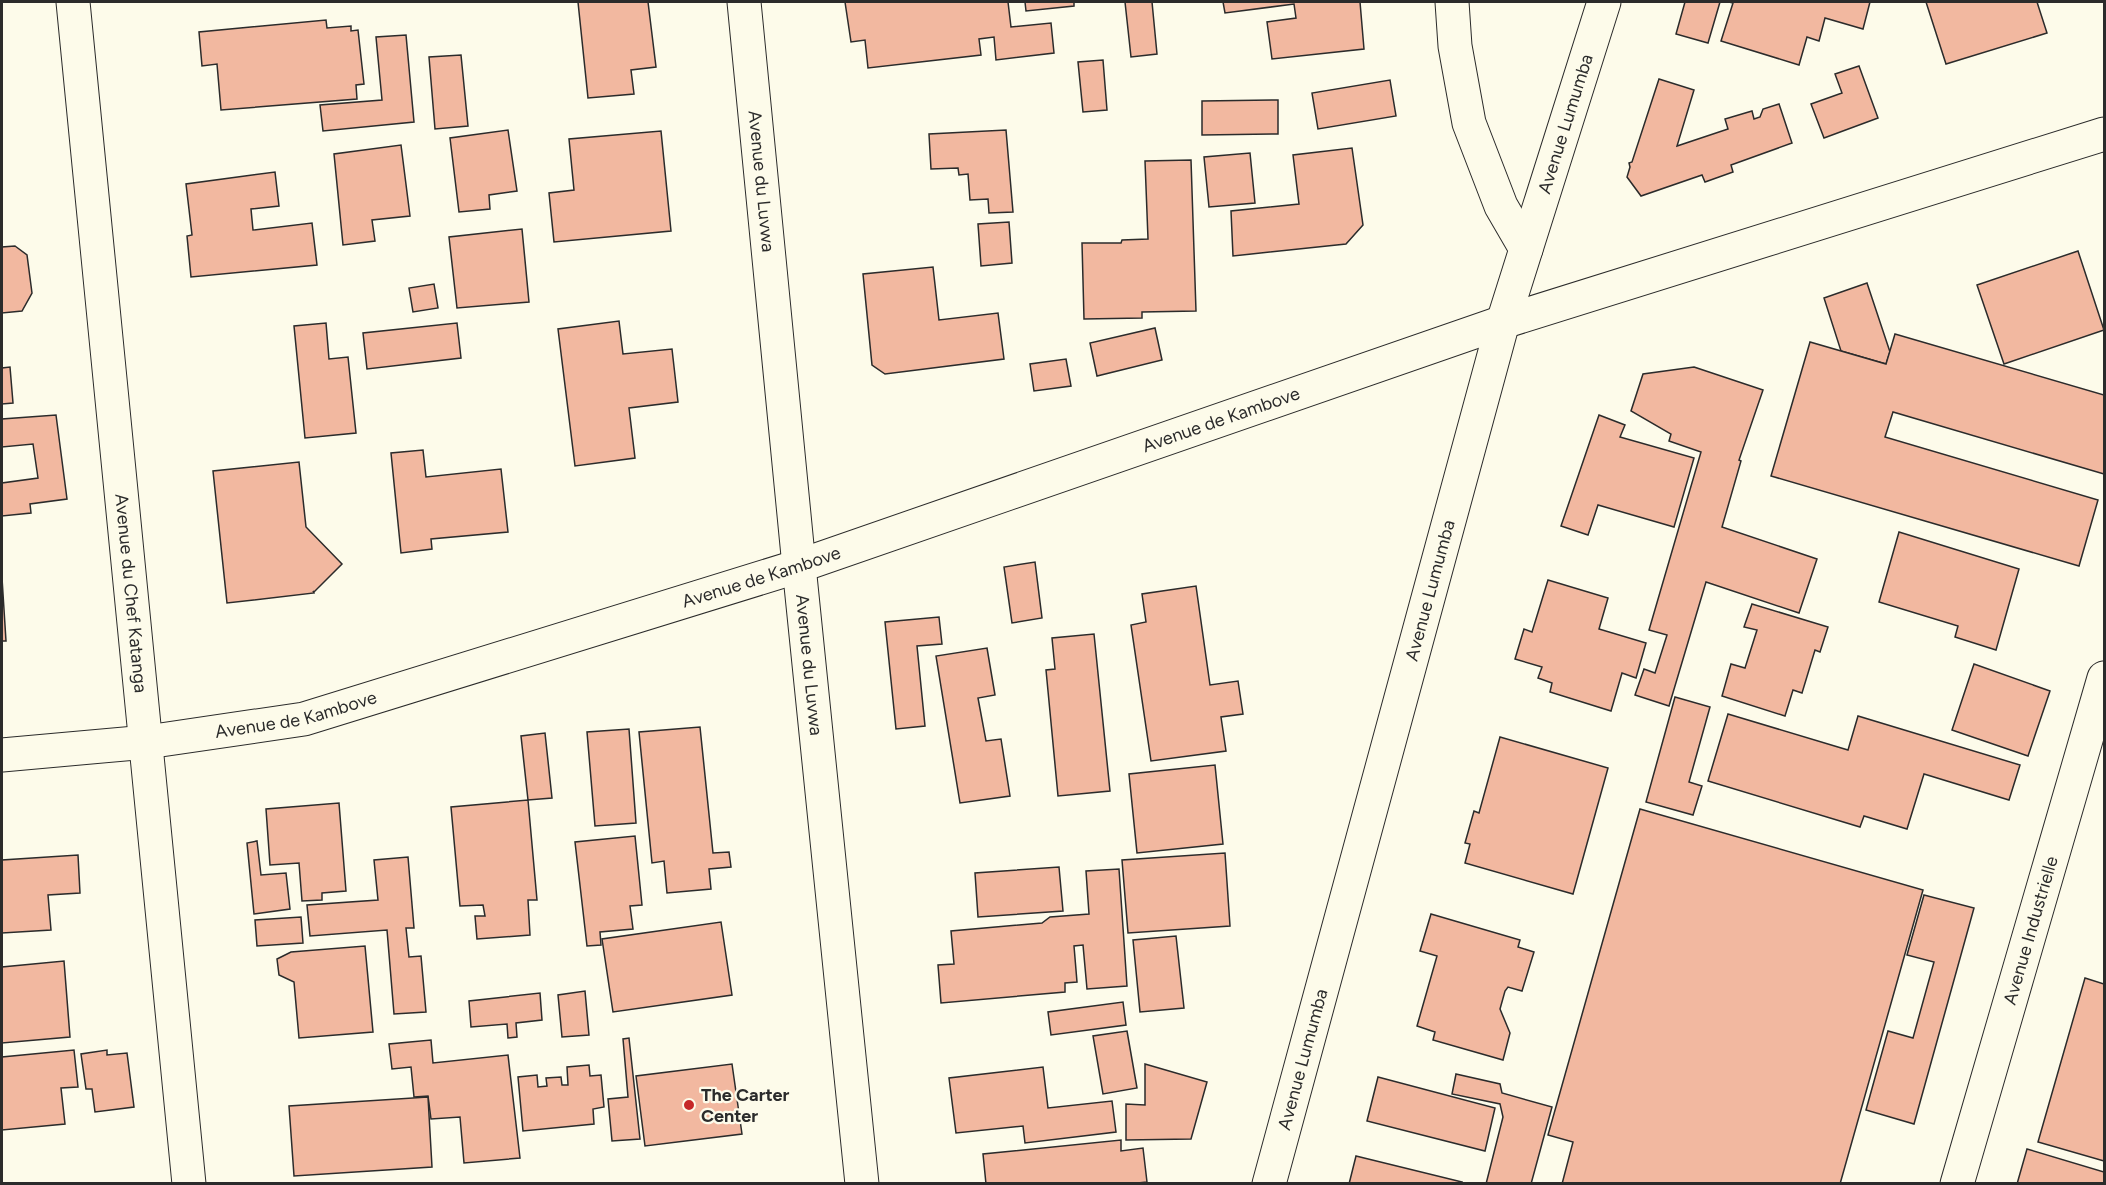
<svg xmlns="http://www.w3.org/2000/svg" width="2106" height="1185" viewBox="0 0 2106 1185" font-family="Figtree,sans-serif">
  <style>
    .building { fill: #f2b8a0; stroke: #2b2b2b; stroke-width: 1.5 }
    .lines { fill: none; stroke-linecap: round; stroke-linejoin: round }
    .minor-casing { stroke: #2b2b2b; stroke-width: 35 }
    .trunk-casing { stroke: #2b2b2b; stroke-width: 35 }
    .minor { stroke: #fdfbea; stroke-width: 33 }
    .trunk { stroke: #fdfbea; stroke-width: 33 }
    .poi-dot { fill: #c62828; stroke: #fdfbea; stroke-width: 2 }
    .labels { text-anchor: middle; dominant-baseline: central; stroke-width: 4.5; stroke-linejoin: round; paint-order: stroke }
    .street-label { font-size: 18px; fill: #2b2b2b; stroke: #fdfbea }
    .poi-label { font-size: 18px; font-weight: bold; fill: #2b2b2b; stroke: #fdfbea; text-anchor: start }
  </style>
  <rect width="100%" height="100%" fill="#fdfbea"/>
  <g class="building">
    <path d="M578 2H648L656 67 631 70 634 94 588 98Z"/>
    <path d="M845 2H1008L1011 27 1051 23 1054 53 996 60 994 37 979 39 981 55 868 68 865 40 851 42Z"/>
    <path d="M1025 2H1074V6L1026 11Z"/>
    <path d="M1125 2H1152L1157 54 1131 57Z"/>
    <path d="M1223 2H1360L1364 49 1272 59 1267 22 1296 18 1294 4 1225 13Z"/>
    <path d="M1685 2H1720L1708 43 1676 34Z"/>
    <path d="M1729 2H1870L1863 29 1825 18 1819 41 1807 37 1799 65 1721 41 1733 3Z"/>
    <path d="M1926 2H2037L2047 33 1946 64Z"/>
    <path d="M326 20 327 28 351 26V31L358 30 364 84 356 85 357 99 221 110 217 64 202 66 199 32Z"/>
    <path d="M406 35 414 122 323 131 320 105 382 100 376 37Z"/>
    <path d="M461 55 468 126 435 129 429 57Z"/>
    <path d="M1103 60 1107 110 1083 112 1078 62Z"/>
    <path d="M1859 66 1878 118 1824 138 1811 104 1842 93 1835 74Z"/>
    <path d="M1659 79 1694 90 1677 146 1728 129 1725 119 1752 111 1754 119 1760 117 1763 109 1779 104 1792 143 1731 165 1733 172 1705 182 1702 175 1641 196 1627 177 1630 167 1629 163 1632 162Z"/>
    <path d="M1390 80 1396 116 1318 129 1312 93Z"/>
    <path d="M1278 100V134L1202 135V101Z"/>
    <path d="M508 130 517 191 489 195 490 209 459 212 450 138Z"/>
    <path d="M1006 130 1013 212 989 213 988 199 970 200 968 174 959 175 958 168 931 169 929 134Z"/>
    <path d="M661 131 671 231 554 242 549 193 574 190 569 139Z"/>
    <path d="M401 145 410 216 372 220 375 241 343 245 334 154Z"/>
    <path d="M1352 148 1363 225 1346 244 1233 256 1231 211 1299 204 1293 155Z"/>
    <path d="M1250 153 1255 203 1209 207 1204 157Z"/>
    <path d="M1191 160 1196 311 1142 312V318L1084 319 1082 243H1121L1122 240 1148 239 1145 161Z"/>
    <path d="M275 172 279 206 251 209 253 230 312 223 317 265 191 277 187 236 192 235 186 184Z"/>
    <path d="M1009 222 1012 263 981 266 978 224Z"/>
    <path d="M522 229 529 302 457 308 449 237Z"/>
    <path d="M15 246 27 255 32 293 22 311 2 313V247Z"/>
    <path d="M2078 251 2104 330 2004 364 1977 285Z"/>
    <path d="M933 267 939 320 998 313 1004 359 885 374 872 365 863 274Z"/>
    <path d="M1867 283 1890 352 1886 364 1841 351 1824 298Z"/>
    <path d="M434 284 438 308 413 312 409 288Z"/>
    <path d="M619 321 623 354 672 349 678 402 629 408 635 458 575 466 558 329Z"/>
    <path d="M326 323 329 359 348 357 356 433 305 438 294 326Z"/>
    <path d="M457 323 461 358 367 369 363 333Z"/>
    <path d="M1155 328 1162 360 1097 376 1090 343Z"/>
    <path d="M1895 334 2104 395V474L1893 412 1885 437 2098 500 2079 566 1771 476 1810 342 1886 364Z"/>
    <path d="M1066 359 1071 386 1034 391 1030 364Z"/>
    <path d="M10 367 13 403 2 404V368Z"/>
    <path d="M1694 367 1763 390 1739 460 1741 461 1722 527 1817 559 1799 613 1706 582 1669 706 1635 695 1644 669 1655 673 1667 635 1649 630 1701 452 1669 441 1671 434 1631 411 1643 374Z"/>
    <path d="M56 415 67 499 30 504 31 513 2 516V483L38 478 33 444 2 447V419Z"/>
    <path d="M1599 415 1625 425 1620 437 1694 458 1674 527 1598 505 1588 535 1561 526Z"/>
    <path d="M423 450 426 477 501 469 508 532 431 539 432 549 401 553 391 453Z"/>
    <path d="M299 462 306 527 342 564 314 592 313 591 314 593 227 603 213 471Z"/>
    <path d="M1899 532 2019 569 1996 650 1955 637 1958 626 1879 602Z"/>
    <path d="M1035 562 1042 618 1012 623 1004 567Z"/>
    <path d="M2 578 6 641H2Z"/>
    <path d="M1548 580 1608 598 1599 629 1646 643 1636 678 1622 673 1611 711 1550 692 1552 683 1538 678 1542 667 1515 659 1524 629 1532 632Z"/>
    <path d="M1196 586 1210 685 1238 681 1243 714 1221 717 1226 751 1151 761 1131 625 1146 622 1142 594Z"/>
    <path d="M1752 604 1828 627 1820 652 1815 650 1802 693 1793 690 1785 716 1722 696 1731 664 1745 668 1757 630 1744 627Z"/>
    <path d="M939 617 942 644 917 646 925 726 896 729 885 622Z"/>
    <path d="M1094 634 1110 791 1058 796 1046 670 1055 669 1052 638Z"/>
    <path d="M987 648 995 695 978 698 986 741 1001 739 1010 796 960 803 936 656Z"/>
    <path d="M1974 664 2050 691 2028 756 1952 730Z"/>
    <path d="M1675 697 1710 707 1689 782 1702 786 1693 815 1646 802Z"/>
    <path d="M1728 714 1848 750 1858 716 2020 765 2009 800 1924 774 1907 829 1864 816 1860 827 1708 781Z"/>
    <path d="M700 727 713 853 729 852 731 867 709 869 711 889 667 893 664 861 652 863 639 732Z"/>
    <path d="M629 729 636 823 595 826 587 732Z"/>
    <path d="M545 733 552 798 528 800 521 736Z"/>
    <path d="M1500 737 1608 768 1573 894 1465 863 1470 844 1465 843 1474 811 1479 813Z"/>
    <path d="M1215 765 1223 844 1137 853 1129 774Z"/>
    <path d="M528 800 537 900H528L530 935 477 939 475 916H485L483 905 460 906 451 807Z"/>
    <path d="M339 803 346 891 322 893V900L302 901 299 863 270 865 266 809Z"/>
    <path d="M1640 809 1923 890 1840 1184H1562L1573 1142 1548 1135Z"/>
    <path d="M635 836 642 905 630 906 633 929 600 932 601 945 587 946 575 842Z"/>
    <path d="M257 841 261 875 286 873 290 909 254 914 247 843Z"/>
    <path d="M1225 853 1230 926 1128 933 1122 860Z"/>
    <path d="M78 855 80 893 48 895 51 930 2 933V860Z"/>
    <path d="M408 857 414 928H406L409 957 421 956 426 1012 394 1014 387 930 310 936 307 905 378 900 374 860Z"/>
    <path d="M1059 867 1063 911 978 917 975 873Z"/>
    <path d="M1119 869 1127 986 1087 989 1083 945 1074 946 1077 982 1065 983V992L941 1003 938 965 954 964 951 931 1042 923 1050 917 1089 914 1086 871Z"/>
    <path d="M1924 895 1974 908 1914 1124 1866 1110 1888 1031 1913 1038 1934 962 1907 955Z"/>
    <path d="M1431 914 1520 940 1518 947 1534 952 1522 991 1508 987 1505 991 1500 1009 1510 1033 1503 1060 1433 1040 1435 1032 1417 1026 1437 956 1420 951Z"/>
    <path d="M301 917 303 943 257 946 255 920Z"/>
    <path d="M721 922 732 995 613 1012 602 939Z"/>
    <path d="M1176 936 1184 1008 1140 1012 1133 940Z"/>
    <path d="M365 946 373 1032 299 1038 294 982 279 975 277 959 291 952Z"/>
    <path d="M64 961 70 1037 2 1043V967Z"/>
    <path d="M2085 978 2104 984V1161L2038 1142Z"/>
    <path d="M585 991 589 1035 562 1037 558 995Z"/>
    <path d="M540 993 542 1020 516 1023 517 1037 508 1038 507 1024 471 1027 469 1001Z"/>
    <path d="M1123 1002 1126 1025 1051 1035 1048 1012Z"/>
    <path d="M1127 1031 1137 1088 1103 1094 1093 1036Z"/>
    <path d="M629 1038 640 1139 612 1141 608 1099 628 1097 623 1039Z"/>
    <path d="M431 1040 433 1063 508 1055 520 1158 464 1163 460 1117 431 1119 428 1096 414 1097 411 1067 392 1069 389 1044Z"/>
    <path d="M74 1050 78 1087 61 1088 65 1124 2 1130V1057Z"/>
    <path d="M107 1050V1055L127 1053 134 1107 95 1112 92 1089H86L81 1054Z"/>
    <path d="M732 1064 742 1134 645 1146 636 1076Z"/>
    <path d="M1145 1064 1207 1082 1191 1139 1126 1140V1104L1145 1105Z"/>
    <path d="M589 1065 590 1076 601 1075 604 1107 593 1109 594 1124 523 1131 518 1077 537 1075 538 1087 547 1086 546 1078 561 1077 562 1085H568L567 1067Z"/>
    <path d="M1043 1067 1048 1108 1112 1101 1116 1132 1025 1143 1023 1126 956 1133 949 1078Z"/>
    <path d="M1456 1074 1500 1084 1502 1093 1552 1107 1531 1184H1486L1503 1117 1500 1104 1452 1094Z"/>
    <path d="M1378 1077 1495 1108 1485 1151 1367 1121Z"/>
    <path d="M428 1097 432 1167 294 1176 289 1106Z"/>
    <path d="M1121 1140V1151L1143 1148 1147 1182 1128 1184H986L983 1154Z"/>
    <path d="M2027 1149 2104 1172V1184H2017Z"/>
    <path d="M1356 1156 1462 1182 1461 1184H1349Z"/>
  </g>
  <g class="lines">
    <g class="minor-casing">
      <g id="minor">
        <path id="s1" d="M73 2 189 1184"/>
        <path id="s2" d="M744 2 799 566 862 1184"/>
        <path d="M1452 2 1455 46 1469 123 1501 206 1526 249"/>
        <path id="s3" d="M2 755 147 742 304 719 799 566 1503 322 2104 134"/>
        <path id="s4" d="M1957 1184 2104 678"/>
      </g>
    </g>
    <g class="trunk-casing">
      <g id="trunk">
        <path id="s5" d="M1269 1184 1503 322 1604 2"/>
      </g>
    </g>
    <use href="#minor" class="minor"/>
    <use href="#trunk" class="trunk"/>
  </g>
  <circle class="poi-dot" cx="689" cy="1105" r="6"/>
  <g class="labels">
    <g class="street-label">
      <text stroke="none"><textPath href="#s5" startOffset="1101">Avenue Lumumba</textPath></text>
      <text stroke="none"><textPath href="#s2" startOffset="180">Avenue du Luvwa</textPath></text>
      <text stroke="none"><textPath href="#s3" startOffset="1269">Avenue de Kambove</textPath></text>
      <text stroke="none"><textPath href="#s3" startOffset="783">Avenue de Kambove</textPath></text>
      <text stroke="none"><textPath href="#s5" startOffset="615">Avenue Lumumba</textPath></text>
      <text stroke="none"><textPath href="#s1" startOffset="594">Avenue du Chef Katanga</textPath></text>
      <text stroke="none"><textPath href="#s2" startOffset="666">Avenue du Luvwa</textPath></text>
      <text stroke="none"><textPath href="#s3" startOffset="297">Avenue de Kambove</textPath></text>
      <text stroke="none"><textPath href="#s4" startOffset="264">Avenue Industrielle</textPath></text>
      <text stroke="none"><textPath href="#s5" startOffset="129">Avenue Lumumba</textPath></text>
    </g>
    <g class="poi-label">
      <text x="701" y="1095">The Carter<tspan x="701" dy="21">Center</tspan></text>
    </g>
  </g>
  <rect width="2106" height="1185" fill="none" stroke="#2b2b2b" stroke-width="6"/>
</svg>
